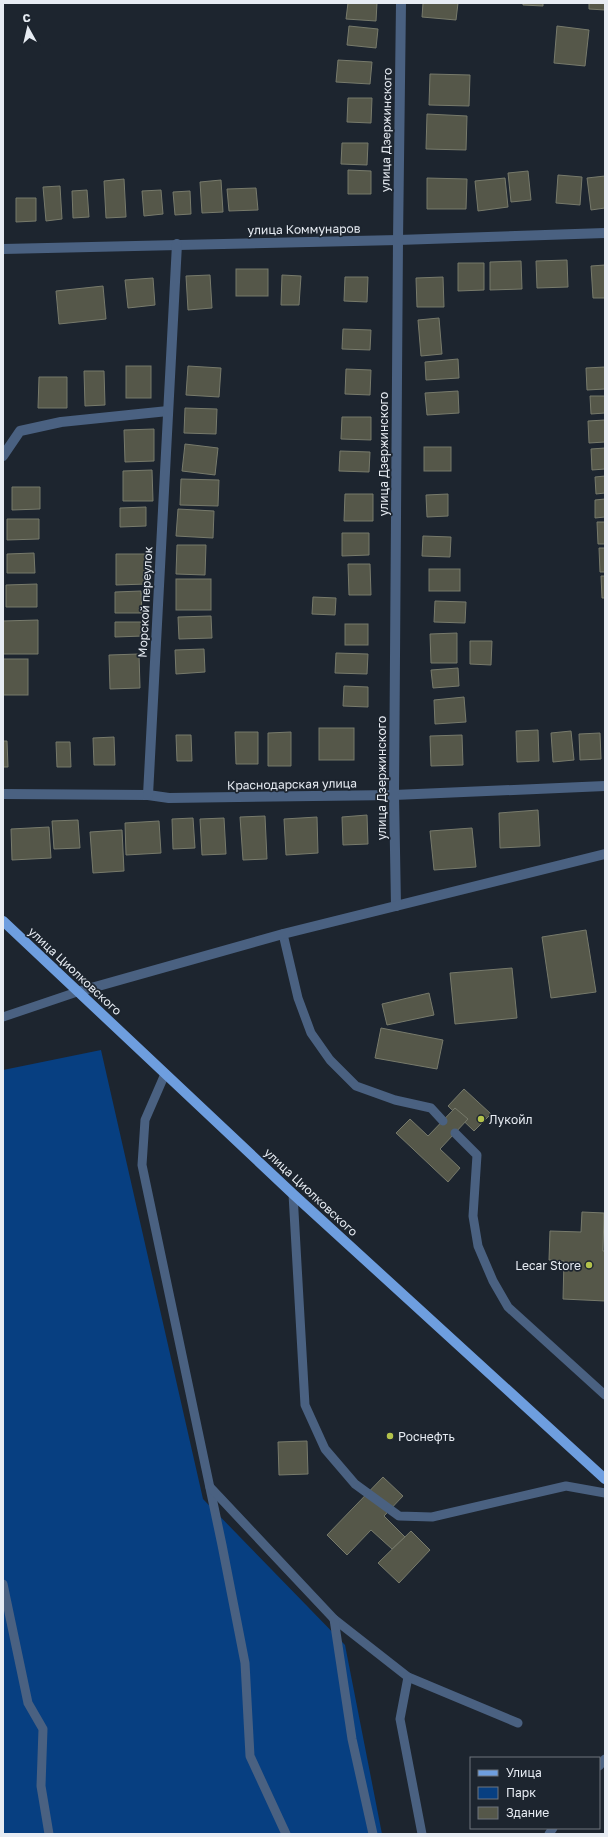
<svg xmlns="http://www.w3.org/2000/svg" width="608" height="1837" viewBox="0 0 608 1837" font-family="'Golos Text',sans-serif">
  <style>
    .green { fill: #073f81 }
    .building { fill: #555749; stroke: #777a6b }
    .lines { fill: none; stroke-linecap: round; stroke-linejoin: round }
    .service { stroke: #4a6181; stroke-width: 9 }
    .minor { stroke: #4a6181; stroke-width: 10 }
    .primary { stroke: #6e9edf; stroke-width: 10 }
    .poi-dot { fill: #b3c24b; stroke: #1d252f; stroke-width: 1.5 }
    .labels { text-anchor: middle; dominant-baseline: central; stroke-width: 3.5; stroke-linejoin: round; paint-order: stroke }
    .street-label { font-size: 12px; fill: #e7ecf3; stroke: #1d252f }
    .poi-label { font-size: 12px; fill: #e7ecf3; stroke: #1d252f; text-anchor: start }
  </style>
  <rect width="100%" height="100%" fill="#1d252f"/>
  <path class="green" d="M101 1050 203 1499 345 1645 382 1834H3V1070Z"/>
  <g class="building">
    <path d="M348 3H377L376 21 346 19Z"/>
    <path d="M423 3H458L456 20 422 17Z"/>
    <path d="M523 3H543V6L523 5Z"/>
    <path d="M589 3H605V10L589 9Z"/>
    <path d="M349 26 378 29 376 48 347 45Z"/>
    <path d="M557 26 589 30 585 66 554 63Z"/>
    <path d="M338 60 372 62 370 84 336 82Z"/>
    <path d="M430 74 470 75 469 106 429 105Z"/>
    <path d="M348 98H372L371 123 347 122Z"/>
    <path d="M427 114 467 116 466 150 426 149Z"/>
    <path d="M342 143H368L367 165 341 164Z"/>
    <path d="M348 170 371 171V194H348Z"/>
    <path d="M528 171 531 200 511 202 508 173Z"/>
    <path d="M558 175 582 177 580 205 556 203Z"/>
    <path d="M605 176V208L591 210 587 178Z"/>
    <path d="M427 178 467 179 466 209H427Z"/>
    <path d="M505 178 508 207 478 211 475 181Z"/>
    <path d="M124 179 126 217 106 218 104 181Z"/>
    <path d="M221 180 223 212 202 213 200 182Z"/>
    <path d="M60 186 62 219 46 221 43 187Z"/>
    <path d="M256 188 258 210 229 211 227 189Z"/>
    <path d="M87 190 89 217 73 218 72 191Z"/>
    <path d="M161 190 163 214 144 216 142 191Z"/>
    <path d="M190 191 191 214 175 215 173 192Z"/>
    <path d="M16 198H36V221L16 222Z"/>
    <path d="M567 260 568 287 537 288 536 261Z"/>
    <path d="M521 261 522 289 490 290V262Z"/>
    <path d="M458 263H484V290L458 291Z"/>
    <path d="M605 265V298H593L591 266Z"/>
    <rect x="236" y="269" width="32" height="27"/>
    <path d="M210 275 212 308 188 310 186 276Z"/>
    <path d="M282 275 301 276 299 305H281Z"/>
    <path d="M345 277H368L367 302 344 301Z"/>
    <path d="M443 277 444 307H417L416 278Z"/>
    <path d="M153 278 155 305 128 308 125 280Z"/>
    <path d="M103 286 106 319 59 324 56 291Z"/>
    <path d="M439 318 442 354 421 356 418 320Z"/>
    <path d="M343 329 371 330 370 350 342 349Z"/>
    <path d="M458 359 459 378 426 380 425 362Z"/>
    <rect x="126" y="366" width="25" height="32"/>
    <path d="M188 366 221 368 219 397 186 395Z"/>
    <path d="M605 367V389L587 390 586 368Z"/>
    <path d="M346 369 371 370 370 395 345 394Z"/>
    <path d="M84 371H104L105 405 85 406Z"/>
    <path d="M39 377H67V408H38Z"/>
    <path d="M458 391 459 413 427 415 425 393Z"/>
    <path d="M590 396H605V413L591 414Z"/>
    <path d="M185 408 217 409 216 434 184 433Z"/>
    <path d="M342 417H371V440L341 439Z"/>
    <path d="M605 420V442L589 443 588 421Z"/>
    <path d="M154 429V461L125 462 124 430Z"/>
    <path d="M185 444 218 448 215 475 182 471Z"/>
    <rect x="424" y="447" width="27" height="24"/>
    <path d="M605 448V469L592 470 591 449Z"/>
    <path d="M340 451 370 452 369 472 339 471Z"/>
    <path d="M152 470 153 501H123V471Z"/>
    <path d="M605 476V493L596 494 595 477Z"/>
    <path d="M181 479 219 480 218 506 180 505Z"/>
    <path d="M12 487H40V509L12 510Z"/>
    <path d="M345 494H373V521H344Z"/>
    <path d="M448 494V516L427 517 426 495Z"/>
    <path d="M605 499V517L595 518V500Z"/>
    <path d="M146 507V526L120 527V508Z"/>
    <path d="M178 509 214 511 213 538 176 536Z"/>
    <path d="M7 519H39V539L7 540Z"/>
    <path d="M597 522H605V544H598Z"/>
    <path d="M342 533H369V555L342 556Z"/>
    <path d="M423 536 451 537 450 557 422 556Z"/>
    <path d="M177 545H206L205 575 176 574Z"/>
    <path d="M599 548H605V572H600Z"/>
    <path d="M34 553 35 573H7V554Z"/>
    <path d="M116 554H146L147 584 116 585Z"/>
    <path d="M348 564H370L371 595H349Z"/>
    <rect x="429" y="569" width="31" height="22"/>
    <path d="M601 576H605V598H602Z"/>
    <rect x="176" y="579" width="35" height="31"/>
    <path d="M37 584V607H6V585Z"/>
    <path d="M141 591 142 613H115V592Z"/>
    <path d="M313 597 336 598 335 615 312 614Z"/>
    <path d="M435 601 466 602 465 623 434 622Z"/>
    <path d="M211 616 212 638 179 639 178 617Z"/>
    <path d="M38 620V654H3V621Z"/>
    <path d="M115 622H143V636L115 637Z"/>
    <rect x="345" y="624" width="23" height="21"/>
    <path d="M457 633V663H431L430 634Z"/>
    <path d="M470 641H492L491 665 470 664Z"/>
    <path d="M204 649 205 672 176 674 175 650Z"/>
    <path d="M336 653 368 654 367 674 335 673Z"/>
    <path d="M139 654 140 688 110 689 109 655Z"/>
    <rect x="3" y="659" width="25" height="36"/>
    <path d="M458 668 459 686 433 688 431 670Z"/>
    <path d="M344 686 368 687V707L343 706Z"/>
    <path d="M464 697 466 722 435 724 434 700Z"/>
    <rect x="319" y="728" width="35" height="32"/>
    <path d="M538 730 539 761 517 762 516 731Z"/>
    <path d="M571 731 574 760 553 762 551 733Z"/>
    <path d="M235 732H258V764H236Z"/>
    <path d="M291 732V766H268V733Z"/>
    <path d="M600 733 601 759 580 760 579 734Z"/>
    <path d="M176 735H191L192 761H177Z"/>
    <path d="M462 735 463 765 431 766 430 736Z"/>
    <path d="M114 737 115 765H94L93 738Z"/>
    <path d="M3 741H7L8 767H3Z"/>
    <path d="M56 742H70L71 767H57Z"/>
    <path d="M538 810 540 846 500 848 499 813Z"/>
    <path d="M367 815 368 844 343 845 342 817Z"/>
    <path d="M265 816 267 859 243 860 240 817Z"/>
    <path d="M317 817 318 853 286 855 284 819Z"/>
    <path d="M193 818 195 848 173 849 172 819Z"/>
    <path d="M224 818 226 854 202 855 200 819Z"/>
    <path d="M78 820 80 848 54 849 52 821Z"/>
    <path d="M159 821 161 853 126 855 125 823Z"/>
    <path d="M49 827 51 858 12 860 11 829Z"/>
    <path d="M472 828 476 867 434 870 430 831Z"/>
    <path d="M122 830 124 871 93 873 90 832Z"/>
    <path d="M586 930 596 992 551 998 542 937Z"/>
    <path d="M512 968 517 1018 455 1024 450 973Z"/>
    <path d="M429 993 434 1015 387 1025 382 1004Z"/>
    <path d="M381 1028 443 1040 437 1069 375 1058Z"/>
    <path d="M464 1089 491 1114 474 1131 448 1106Z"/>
    <path d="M455 1108 468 1119 440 1149 460 1168 448 1182 396 1133 410 1119 428 1136Z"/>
    <path d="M582 1212 604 1213 603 1251H605V1301L563 1299 564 1261 549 1260 550 1231 581 1232Z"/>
    <path d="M307 1441 308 1474 279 1475 278 1442Z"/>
    <path d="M383 1477 403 1496 384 1516 405 1537 392 1549 371 1530 347 1555 327 1535Z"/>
    <path d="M411 1531 430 1550 399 1583 378 1563Z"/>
  </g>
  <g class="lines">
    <g class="service">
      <path d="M283 934 298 998 311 1033 330 1060 356 1086 395 1100 431 1108 443 1121"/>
      <path d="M3 1017 77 992"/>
      <path d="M165 1074 145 1120 142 1165 222 1545 245 1663 250 1756 286 1834"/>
      <path d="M455 1133 477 1155 473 1216 478 1246 493 1281 508 1307 605 1395"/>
      <path d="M293 1194 305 1405 325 1449 355 1484 399 1516 432 1517 566 1486 605 1493"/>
      <path d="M210 1487 334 1619 408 1677 518 1723"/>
      <path d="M3 1584 28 1703 43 1729 41 1786 49 1834"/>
      <path d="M334 1619 352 1739 373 1834"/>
      <path d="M408 1677 400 1719 422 1834"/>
      <path d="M599 1766 605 1759"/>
      <path d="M549 1834 553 1828"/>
    </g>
    <g class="minor">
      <path d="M3 249 398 240 605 233"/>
      <path d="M3 456 20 431 61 422 168 411"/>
      <path d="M3 794 148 795 169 798 394 795 605 786"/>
      <path d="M148 795 177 244"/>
      <path d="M396 906 394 795 398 240 401 3"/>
      <path d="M77 992 283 934 605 854"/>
    </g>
    <path class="primary" d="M3 921 293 1194 605 1479"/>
  </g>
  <g class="poi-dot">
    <circle cx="481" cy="1119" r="4"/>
    <circle cx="589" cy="1265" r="4"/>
    <circle cx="390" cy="1436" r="4"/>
  </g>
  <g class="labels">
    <g class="street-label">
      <text transform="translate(386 130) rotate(-89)">улица Дзержинского</text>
      <text transform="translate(304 229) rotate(-1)">улица Коммунаров</text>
      <text transform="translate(383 454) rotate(-90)">улица Дзержинского</text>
      <text transform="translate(145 602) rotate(-87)">Морской переулок</text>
      <text transform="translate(381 778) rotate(-90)">улица Дзержинского</text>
      <text transform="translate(292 784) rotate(-1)">Краснодарская улица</text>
      <text transform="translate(75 971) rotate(43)">улица Циолковского</text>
      <text transform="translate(311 1192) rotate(43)">улица Циолковского</text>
    </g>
    <g class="poi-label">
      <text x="489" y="1119">Лукойл</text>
      <text x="581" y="1265" text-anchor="end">Lecar Store</text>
      <text x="398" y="1436">Роснефть</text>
    </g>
  </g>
  <rect width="608" height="1837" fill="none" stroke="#e7ecf3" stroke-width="8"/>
  <rect x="470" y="1757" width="130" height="72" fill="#1d252f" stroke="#6e757d"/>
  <rect x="478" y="1770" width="20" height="6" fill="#6e9edf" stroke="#6e757d"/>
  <text x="506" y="1777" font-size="12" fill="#e7ecf3">Улица</text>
  <rect x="478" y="1787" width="20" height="12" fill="#073f81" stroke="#6e757d"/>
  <text x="506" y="1797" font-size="12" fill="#e7ecf3">Парк</text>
  <rect x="478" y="1807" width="20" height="12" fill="#555749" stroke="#6e757d"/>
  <text x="506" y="1817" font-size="12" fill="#e7ecf3">Здание</text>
  <g transform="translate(28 28) rotate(352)" stroke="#1d252f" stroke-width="3" paint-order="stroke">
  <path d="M0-3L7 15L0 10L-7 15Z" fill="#e7ecf3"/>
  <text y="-6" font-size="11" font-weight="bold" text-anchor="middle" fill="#e7ecf3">С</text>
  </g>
</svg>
